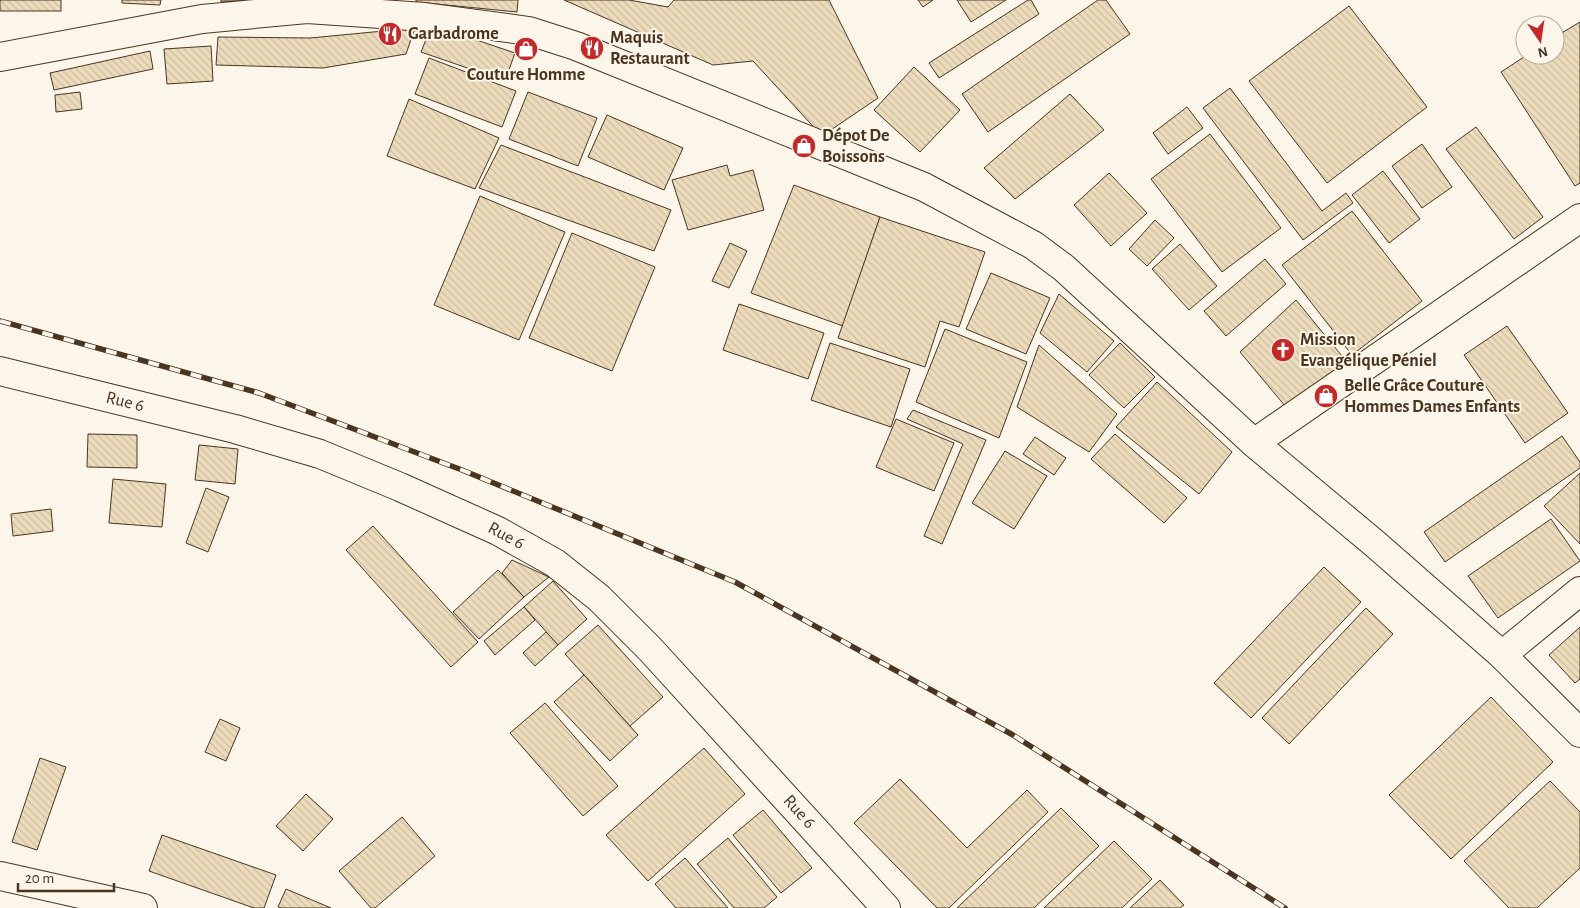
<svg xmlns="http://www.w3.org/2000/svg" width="1580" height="908" viewBox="0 0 1580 908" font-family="'Alegreya Sans',sans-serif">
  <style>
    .building { fill: url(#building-back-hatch); stroke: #4a3520 }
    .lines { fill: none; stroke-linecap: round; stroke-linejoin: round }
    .minor-casing { stroke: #4a3520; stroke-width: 30 }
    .minor { stroke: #fbf6e9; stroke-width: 28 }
    .rail-casing { stroke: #4a3520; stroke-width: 5.5 }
    .rail { stroke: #fbf6e9; stroke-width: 4; stroke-dasharray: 11; stroke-linecap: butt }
    .labels { text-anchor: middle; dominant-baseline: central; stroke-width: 4; stroke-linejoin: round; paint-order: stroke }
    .poi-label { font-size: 18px; font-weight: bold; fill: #4a3520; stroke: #fbf6e9; text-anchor: start }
    .street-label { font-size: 18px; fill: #4a3520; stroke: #fbf6e9 }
  </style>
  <defs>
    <pattern id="building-back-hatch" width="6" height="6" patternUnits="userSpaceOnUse" patternTransform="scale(1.25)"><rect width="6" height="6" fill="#ecdcbc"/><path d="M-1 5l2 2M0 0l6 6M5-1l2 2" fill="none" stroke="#ccbda1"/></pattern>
  </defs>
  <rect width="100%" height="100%" fill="#fbf6e9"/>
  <g class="building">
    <rect x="0" y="0" width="61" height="11"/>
    <path d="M122 0H161L160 5 122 3Z"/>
    <path d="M221 0H258L221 2Z"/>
    <path d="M416 0H518L517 12 416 2Z"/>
    <path d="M564 0H629L668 7 674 0H829L878 98 822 136 753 61 713 65Z"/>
    <path d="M918 0H933L923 7Z"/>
    <path d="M957 0H1006L971 22Z"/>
    <path d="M1028 0H1031L1039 14 939 78 929 63Z"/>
    <path d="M1098 0H1106L1130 34 988 132 962 94Z"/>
    <path d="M1349 6 1427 107 1327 183 1249 81Z"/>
    <path d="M1580 22V183L1575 186 1501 72 1527 55H1555V37Z"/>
    <path d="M432 25 515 53 505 81 421 52Z"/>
    <path d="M415 28 406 54 323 68 216 65 218 37 310 38Z"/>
    <path d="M211 46 213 81 167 84 164 49Z"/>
    <path d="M150 51 153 69 54 90 50 73Z"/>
    <path d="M429 58 516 91 502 127 415 94Z"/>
    <path d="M914 67 960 110 920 152 874 110Z"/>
    <path d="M1230 88 1322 211 1346 193 1353 203 1303 240 1203 108Z"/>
    <path d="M80 92 82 109 56 112 55 95Z"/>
    <path d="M528 92 597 118 578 166 509 139Z"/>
    <path d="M1070 94 1104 130 1015 199 984 168Z"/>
    <path d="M409 99 499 138 475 189 387 156Z"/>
    <path d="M1187 107 1203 128 1168 154 1153 133Z"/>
    <path d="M607 115 683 148 664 190 588 157Z"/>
    <path d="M1476 127 1543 217 1514 239 1446 149Z"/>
    <path d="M1210 134 1281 228 1222 272 1151 179Z"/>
    <path d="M1422 144 1452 187 1422 208 1392 166Z"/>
    <path d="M501 145 671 210 654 251 479 188Z"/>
    <path d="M727 165 730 176 753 170 764 210 688 230 672 180Z"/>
    <path d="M1383 171 1420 219 1389 243 1352 195Z"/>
    <path d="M1109 173 1147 213 1111 246 1074 205Z"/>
    <path d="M794 185 880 217 843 326 751 293Z"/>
    <path d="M480 196 565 232 519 340 434 305Z"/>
    <path d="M1352 211 1422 301 1352 355 1282 265Z"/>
    <path d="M880 217 985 252 959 327 940 321 925 367 838 338Z"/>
    <path d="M1155 220 1174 238 1147 266 1129 249Z"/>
    <path d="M572 233 655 267 612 371 529 338Z"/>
    <path d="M730 243 747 251 729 288 712 281Z"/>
    <path d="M1180 244 1217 286 1189 310 1152 269Z"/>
    <path d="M1265 259 1286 284 1226 336 1204 311Z"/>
    <path d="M991 273 1050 298 1026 354 966 329Z"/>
    <path d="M1059 294 1114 341 1087 372 1040 333Z"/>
    <path d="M1296 300 1346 361 1286 407 1240 352Z"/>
    <path d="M739 304 824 333 808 379 723 350Z"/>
    <path d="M1507 326 1568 413 1525 443 1464 355Z"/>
    <path d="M945 329 1027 362 999 438 916 402Z"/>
    <path d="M830 343 910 369 891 427 811 400Z"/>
    <path d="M1120 343 1155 377 1124 408 1089 375Z"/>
    <path d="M1039 345 1117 414 1089 452 1017 407Z"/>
    <path d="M1157 382 1232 452 1199 494 1116 427Z"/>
    <path d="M913 410 986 440 942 544 924 536 963 444 907 419Z"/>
    <path d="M896 419 954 443 934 491 876 467Z"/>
    <path d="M88 434 137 435V468L87 467Z"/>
    <path d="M1115 434 1187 498 1164 523 1091 459Z"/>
    <path d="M1562 436 1580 462V468L1445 562 1424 532Z"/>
    <path d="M1035 437 1066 458 1054 475 1023 454Z"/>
    <path d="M199 445 238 449 235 484 195 480Z"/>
    <path d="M1005 451 1047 476 1014 529 972 503Z"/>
    <path d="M1580 473V544L1544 506Z"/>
    <path d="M113 479 166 484 162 527 109 523Z"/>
    <path d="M206 488 229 497 208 552 186 543Z"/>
    <path d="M51 509 53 531 13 536 11 514Z"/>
    <path d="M1551 519 1580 561 1498 618 1468 576Z"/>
    <path d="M373 526 478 642 451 667 346 550Z"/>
    <path d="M512 560 549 577 524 597 502 573Z"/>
    <path d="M1324 567 1361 602 1251 718 1214 683Z"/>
    <path d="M498 570 524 597 479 639 453 612Z"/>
    <path d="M553 581 587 619 558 645 524 607Z"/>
    <path d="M524 607 535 620 495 655 484 641Z"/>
    <path d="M1366 608 1393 634 1289 744 1262 718Z"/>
    <path d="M598 625 663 697 630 726 565 654Z"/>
    <path d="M1580 627V679L1575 683 1549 655Z"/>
    <path d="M546 632 558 645 535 666 523 653Z"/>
    <path d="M584 675 638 735 610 761 554 702Z"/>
    <path d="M1491 697 1553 762 1451 859 1389 795Z"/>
    <path d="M545 703 618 786 583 816 510 733Z"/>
    <path d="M220 719 240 728 226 761 205 752Z"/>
    <path d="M704 748 745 794 648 881 606 835Z"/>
    <path d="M40 758 66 767 37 850 12 842Z"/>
    <path d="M900 779 967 848 1027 790 1048 812 949 908H937L854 823Z"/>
    <path d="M1550 781 1580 812V868L1537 908H1509L1464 861Z"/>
    <path d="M306 794 333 819 303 851 276 826Z"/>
    <path d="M1061 808 1099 846 1034 908H957Z"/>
    <path d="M763 810 812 868 781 893 733 835Z"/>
    <path d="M402 817 435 856 375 908H371L339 871Z"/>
    <path d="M162 835 276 875 264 908H254L149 871Z"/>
    <path d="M728 838 777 897 764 908H734L697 864Z"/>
    <path d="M1114 841 1152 879 1122 908H1044Z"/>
    <path d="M685 858 728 908H676L655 884Z"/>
    <path d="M1160 880 1184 905 1180 908H1130Z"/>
    <path d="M286 889 331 908H282L278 907Z"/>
  </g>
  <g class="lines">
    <g class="minor-casing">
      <g id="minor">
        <path d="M0 57 202 19 307 9 425 17 529 31 576 46 924 187 1033 245 1064 268 1254 443 1374 543 1502 655 1580 733"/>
        <path d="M0 371 235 429 320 454 400 487 498 531 555 563 599 598 650 649 886 908"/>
        <path d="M1254 443 1580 218"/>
        <path d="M1502 655 1580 591"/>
        <path d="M0 876 143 908"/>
      </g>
    </g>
    <use href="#minor" class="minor"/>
    <g class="rail-casing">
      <path id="rail" d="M0 321 259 393 462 470 735 582 1013 735 1285 908"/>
    </g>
    <use href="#rail" class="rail"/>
  </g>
  <defs>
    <g id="restaurant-disc" transform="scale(1.25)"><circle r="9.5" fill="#c62828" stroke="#fbf6e9"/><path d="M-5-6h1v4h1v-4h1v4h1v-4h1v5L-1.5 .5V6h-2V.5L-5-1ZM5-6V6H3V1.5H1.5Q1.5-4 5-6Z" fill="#fff"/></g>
    <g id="shop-disc" transform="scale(1.25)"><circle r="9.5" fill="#c62828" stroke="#fbf6e9"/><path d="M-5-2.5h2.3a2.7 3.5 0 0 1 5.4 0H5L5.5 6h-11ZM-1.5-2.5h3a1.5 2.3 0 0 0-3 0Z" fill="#fff"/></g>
    <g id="church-disc" transform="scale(1.25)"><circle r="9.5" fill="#c62828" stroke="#fbf6e9"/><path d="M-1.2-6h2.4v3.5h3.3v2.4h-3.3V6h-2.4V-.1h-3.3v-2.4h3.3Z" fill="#fff"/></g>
  </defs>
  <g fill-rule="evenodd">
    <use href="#restaurant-disc" x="390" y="34"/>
    <use href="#restaurant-disc" x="592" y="48"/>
    <use href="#shop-disc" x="526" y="49"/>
    <use href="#shop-disc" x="804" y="146"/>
    <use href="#church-disc" x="1283" y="350"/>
    <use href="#shop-disc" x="1326" y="396"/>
  </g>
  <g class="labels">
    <g class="poi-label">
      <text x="408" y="34">Garbadrome</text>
      <text x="610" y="38">Maquis<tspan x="610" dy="21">Restaurant</tspan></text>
      <text x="526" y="75" text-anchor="middle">Couture Homme</text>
      <text x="822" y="136">Dépot De<tspan x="822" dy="21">Boissons</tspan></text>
      <text x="1300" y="340">Mission<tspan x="1300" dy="21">Evangélique Péniel</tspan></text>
      <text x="1344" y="386">Belle Grâce Couture<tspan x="1344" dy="21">Hommes Dames Enfants</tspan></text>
    </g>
    <g class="street-label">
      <text transform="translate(125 402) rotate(14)">Rue 6</text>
      <text transform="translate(506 536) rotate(28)">Rue 6</text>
      <text transform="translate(799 812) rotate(48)">Rue 6</text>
    </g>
  </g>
  <g transform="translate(1540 40) rotate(167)"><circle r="24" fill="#fbf6e9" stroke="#b4a999"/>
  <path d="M0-4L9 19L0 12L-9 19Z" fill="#c62828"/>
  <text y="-8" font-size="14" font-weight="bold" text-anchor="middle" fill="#4a3520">N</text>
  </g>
  <path d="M18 883v8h96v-8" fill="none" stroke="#4a3520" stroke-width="2.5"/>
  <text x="25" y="883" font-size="15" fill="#4a3520" stroke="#fbf6e9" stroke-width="4" paint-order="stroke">20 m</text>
</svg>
